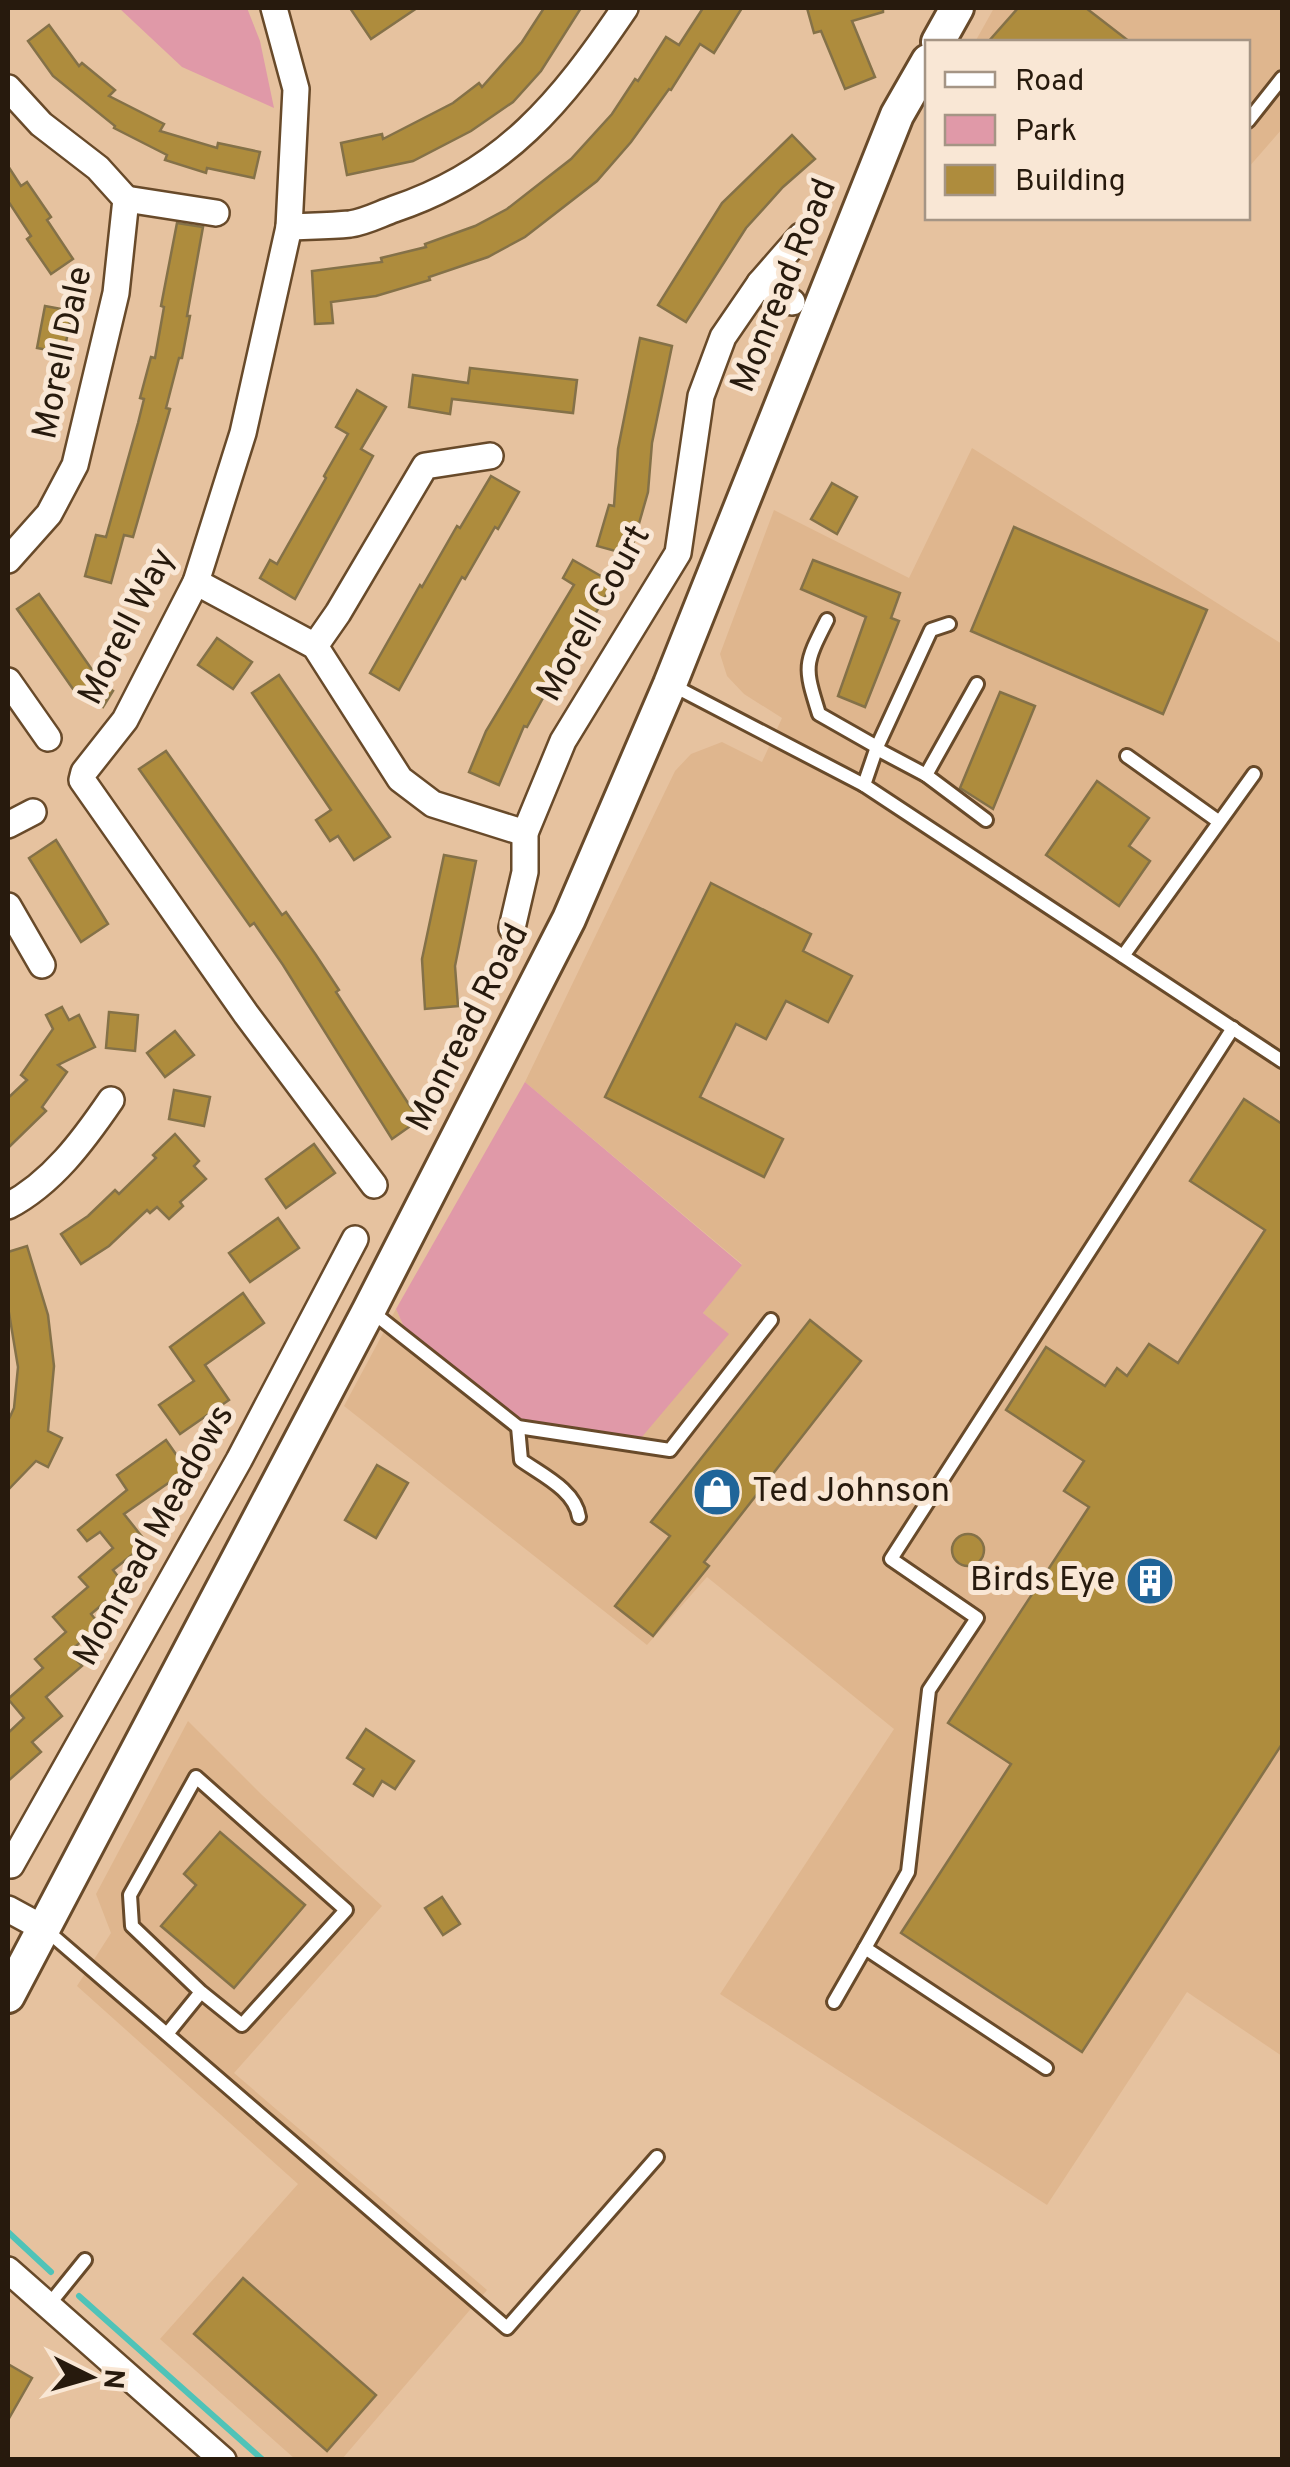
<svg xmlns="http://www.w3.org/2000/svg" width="1290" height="2467" viewBox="0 0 1290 2467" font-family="Overpass,sans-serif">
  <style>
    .built { fill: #dfb68e }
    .green { fill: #e099a8 }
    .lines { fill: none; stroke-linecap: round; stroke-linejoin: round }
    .stream { stroke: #4fc3b8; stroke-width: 6 }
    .building { fill: #ae8c3d; stroke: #847148; stroke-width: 2.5 }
    .service-casing { stroke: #684a2a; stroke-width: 18 }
    .minor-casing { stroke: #684a2a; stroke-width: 30 }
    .tertiary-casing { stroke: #684a2a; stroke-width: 38 }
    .service { stroke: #fff; stroke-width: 12 }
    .minor { stroke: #fff; stroke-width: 25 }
    .tertiary { stroke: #fff; stroke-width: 32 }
    .labels { text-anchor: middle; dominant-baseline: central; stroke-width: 10; stroke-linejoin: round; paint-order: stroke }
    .street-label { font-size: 35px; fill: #271a0d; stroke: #f9e7d5 }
    .poi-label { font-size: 35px; fill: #271a0d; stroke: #f9e7d5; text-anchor: start }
  </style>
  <rect width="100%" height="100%" fill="#e6c29f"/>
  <g class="built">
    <path d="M994 8H1282V129L1248 168V42H975Z"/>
    <path d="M972 448 1282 644V2056L1187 1992 1047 2205 720 1994 894 1729 707 1577 647 1645 344 1406 396 1309 409 1338 728 1334 703 1313 742 1264 525 1082 675 771 691 754 722 742 762 762 782 718 744 694 727 676 720 654 774 510 909 578Z"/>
    <path d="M188 1721 262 1795 382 1906 234 2073 487 2290 342 2459H295L160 2339 298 2184 77 1986 111 1933 96 1894Z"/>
  </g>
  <g class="green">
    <path d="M119 8H247L260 41 274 108 182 67Z"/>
    <path d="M525 1082 742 1265 703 1313 729 1334 641 1438 507 1418 407 1334 396 1309Z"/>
  </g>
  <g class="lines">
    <g class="stream">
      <path d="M8 2232 51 2272"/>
      <path d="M79 2296 263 2460"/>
    </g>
  </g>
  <g class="building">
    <path d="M350 8H417L371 39Z"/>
    <path d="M544 8H581L541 71 513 102 471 131 413 161 347 175 341 143 382 134 383 139 453 103 479 83 482 87 522 42Z"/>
    <path d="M703 8H742L714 53 700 44 671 90 669 89 631 142 597 181 525 237 488 257 429 277 430 280 376 296 331 302 333 323 315 324 312 271 382 262 381 258 426 247 425 244 475 226 507 209 571 159 612 114 635 79 638 81 666 37 679 45Z"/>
    <path d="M807 8H883V12L852 21 875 77 845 89 821 31 814 33Z"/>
    <path d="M1018 8H1086L1130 42H988Z"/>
    <path d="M49 25 79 66 82 63 115 90 109 96 164 124 160 131 217 148 218 143 260 152 254 178 207 168 206 173 165 160 167 155 114 128 115 126 53 76 28 41Z"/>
    <path d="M792 135 815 159 783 187 746 228 686 322 658 305 722 203Z"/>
    <path d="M8 166 21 186 27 182 51 217 47 220 73 259 51 274 27 239 31 236 8 201Z"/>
    <path d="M177 223 203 227 187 316H190L182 358H179L166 408 170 409 133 537 124 535 111 583 85 576 96 535 106 537 138 423 144 399 140 398 151 357 155 358 164 307 161 306Z"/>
    <path d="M45 306 72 311 64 353 37 348Z"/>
    <path d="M640 338 672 346 652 443 648 492 630 555 597 546 609 505 614 506 618 449Z"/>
    <path d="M470 368 577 380 573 413 452 399 450 414 409 407 413 375 468 383Z"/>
    <path d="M357 390 386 407 361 449 373 456 295 599 260 578 270 560 277 564 326 478 324 476 348 434 336 427Z"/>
    <path d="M491 476 519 492 498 529 495 527 465 579 462 577 399 690 370 673 420 585 422 587 457 526 460 528Z"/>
    <path d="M832 483 857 497 837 534 811 519Z"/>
    <path d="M1014 527 1207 610 1163 714 971 631Z"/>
    <path d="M573 560 613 583 557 680 554 678 527 727 524 726 499 785 469 772 486 731 574 585 563 578Z"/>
    <path d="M813 560 900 593 891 618 899 621 865 707 838 696 866 617 801 589Z"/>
    <path d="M39 594 102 684 113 691 103 707 73 689 17 609Z"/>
    <path d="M217 638 252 662 233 689 198 665Z"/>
    <path d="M279 675 390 837 354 860 338 836 330 841 316 820 331 810 252 693Z"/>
    <path d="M1000 692 1035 706 993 809 960 788Z"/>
    <path d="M166 751 282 915 286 912 316 955 339 990 336 992 419 1120 392 1139 283 965 254 923 250 926 139 769Z"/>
    <path d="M1097 781 1149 818 1129 846 1150 861 1119 906 1046 855Z"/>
    <path d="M56 840 108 924 81 942 29 858Z"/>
    <path d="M444 855 476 861 455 966 458 1006 425 1009 422 959Z"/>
    <path d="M711 883 811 934 803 951 852 976 828 1022 786 1001 766 1039 736 1024 700 1097 783 1139 764 1177 605 1097Z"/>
    <path d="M62 1007 69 1020 79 1015 95 1047 58 1065 67 1072 42 1107 46 1111 8 1148V1098L27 1080 21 1075 53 1029 46 1015Z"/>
    <path d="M109 1012 138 1015 135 1051 106 1048Z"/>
    <path d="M175 1031 194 1055 165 1077 147 1053Z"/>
    <path d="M174 1090 210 1097 204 1126 169 1119Z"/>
    <path d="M1244 1099 1282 1124V1744L1082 2052 901 1933 1011 1764 948 1723 1089 1507 1064 1491 1084 1461 1006 1410 1046 1347 1105 1386 1117 1368 1127 1376 1149 1344 1178 1363 1265 1230 1190 1181Z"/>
    <path d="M175 1134 199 1161 194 1166 206 1179 180 1202 183 1206 169 1219 157 1207 150 1213 147 1210 109 1246 81 1264 61 1234 88 1216 115 1190 119 1194 156 1158 153 1155Z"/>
    <path d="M314 1144 335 1173 286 1208 266 1179Z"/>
    <path d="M278 1218 299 1248 250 1282 229 1253Z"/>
    <path d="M27 1246 48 1315 54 1366 48 1431 62 1438 48 1467 36 1461 8 1490V1421L14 1408 18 1367 8 1307V1252Z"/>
    <path d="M243 1293 264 1323 205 1365 229 1400 180 1434 159 1405 194 1381 170 1347Z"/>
    <path d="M810 1320 861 1361 704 1562 709 1566 653 1636 615 1606 670 1536 651 1522Z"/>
    <path d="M166 1440 187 1470 124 1514 147 1543 113 1570 125 1585 91 1614 100 1625 69 1652 82 1666 46 1697 62 1716 32 1742 41 1752 8 1781V1733L24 1718 8 1699 43 1668 35 1659 66 1632 53 1617 88 1587 79 1577 113 1548 100 1532 87 1541 78 1530 127 1490 117 1475Z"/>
    <path d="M377 1465 408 1483 376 1538 345 1520Z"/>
    <circle cx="968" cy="1550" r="16"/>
    <path d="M366 1729 414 1761 395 1789 382 1781 373 1796 354 1784 364 1769 347 1758Z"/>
    <path d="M220 1832 305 1905 234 1988 161 1926 196 1885 184 1874Z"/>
    <path d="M442 1897 460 1924 443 1935 425 1908Z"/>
    <path d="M243 2278 376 2395 327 2451 194 2334Z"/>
    <path d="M8 2364 32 2378 8 2420Z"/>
  </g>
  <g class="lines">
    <g class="service-casing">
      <g id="service">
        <path d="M1248 121 1282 78"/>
        <path d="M827 620C804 665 804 666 819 714L877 747"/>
        <path d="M672 685 864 785 1282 1061"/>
        <path d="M877 749 926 775 986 820"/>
        <path d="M1127 756 1218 821"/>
        <path d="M926 775 977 684"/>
        <path d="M864 785 877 747 931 630 949 624"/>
        <path d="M1123 956 1254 774"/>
        <path d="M371 1311 518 1427 670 1450 771 1320"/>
        <path d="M518 1427 521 1460C542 1475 575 1490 579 1517"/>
        <path d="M45 1929 507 2328 657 2157"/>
        <path d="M834 2002 865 1948"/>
        <path d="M167 2034 201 1992 132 1926 130 1895 196 1777 346 1910 242 2025 201 1992"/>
        <path d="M1046 2068 865 1948 908 1872 929 1690 977 1618 891 1559 1233 1028"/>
        <path d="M47 2307 85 2260"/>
      </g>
    </g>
    <g class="minor-casing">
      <g id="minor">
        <path d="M274 8 296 89 289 227 243 433 196 582 125 720 84 772 82 780 246 1014 374 1185"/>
        <path d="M8 88 41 124 98 168 126 199 116 293 75 465 49 514 8 560"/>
        <path d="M126 199 216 213"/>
        <path d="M289 227C309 226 330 226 350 224 365 222 380 214 394 209 505 172 562 101 625 8"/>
        <path d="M760 283 792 302"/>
        <path d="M196 582 315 646 400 779 433 804 525 833"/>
        <path d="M315 646 338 613 425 466 490 456"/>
        <path d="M8 681 48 738"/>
        <path d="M8 825 33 812"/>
        <path d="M8 906 42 965"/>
        <path d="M512 928 525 872V833L563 741 678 553 701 396 723 337 760 283 801 236"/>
        <path d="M8 1206C52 1183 83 1141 111 1100"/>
        <path d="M11 1865 239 1460 355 1239"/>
        <path d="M8 1909 43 1928"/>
        <path d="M8 2270 223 2460"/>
      </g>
    </g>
    <g class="tertiary-casing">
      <g id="tertiary">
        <path d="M938 42 957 8"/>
        <path d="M8 1996 369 1310 569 919 670 684 897 115 928 61"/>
      </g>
    </g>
    <use href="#service" class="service"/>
    <use href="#minor" class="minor"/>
    <use href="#tertiary" class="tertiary"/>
  </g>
  <defs>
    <g id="shop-disc" transform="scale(2.5)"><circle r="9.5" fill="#206599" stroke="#f9e7d5"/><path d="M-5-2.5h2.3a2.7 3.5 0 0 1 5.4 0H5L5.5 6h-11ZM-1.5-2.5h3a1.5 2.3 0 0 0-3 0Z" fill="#fff"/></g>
    <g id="building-disc" transform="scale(2.5)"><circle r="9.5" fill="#206599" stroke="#f9e7d5"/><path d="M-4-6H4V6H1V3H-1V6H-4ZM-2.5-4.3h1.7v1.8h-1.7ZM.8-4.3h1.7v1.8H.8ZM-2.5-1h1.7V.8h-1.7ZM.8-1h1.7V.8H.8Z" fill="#fff"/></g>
  </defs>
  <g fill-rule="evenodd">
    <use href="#shop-disc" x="717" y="1492"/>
    <use href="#building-disc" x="1150" y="1581"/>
  </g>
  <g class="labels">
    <g class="street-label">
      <text transform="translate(785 286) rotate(-68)">Monread Road</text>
      <text transform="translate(64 353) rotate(-78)">Morell Dale</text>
      <text transform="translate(595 614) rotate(-61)">Morell Court</text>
      <text transform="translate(128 627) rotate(-63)">Morell Way</text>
      <text transform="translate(469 1028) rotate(-63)">Monread Road</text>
      <text transform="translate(155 1536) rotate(-61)">Monread Meadows</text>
    </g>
    <g class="poi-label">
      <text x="752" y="1492">Ted Johnson</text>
      <text x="1115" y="1581" text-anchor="end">Birds Eye</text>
    </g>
  </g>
  <rect width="1290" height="2467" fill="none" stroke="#271a0d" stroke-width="20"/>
  <rect x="925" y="40" width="325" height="180" fill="#f9e7d5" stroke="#a59585" stroke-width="2.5"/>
  <rect x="945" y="72" width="50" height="15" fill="#ffffff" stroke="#a59585" stroke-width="2.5"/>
  <text x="1015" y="90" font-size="30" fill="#271a0d">Road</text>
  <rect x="945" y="115" width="50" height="30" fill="#e099a8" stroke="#a59585" stroke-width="2.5"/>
  <text x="1015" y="140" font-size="30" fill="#271a0d">Park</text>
  <rect x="945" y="165" width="50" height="30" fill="#ae8c3d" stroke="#a59585" stroke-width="2.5"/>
  <text x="1015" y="190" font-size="30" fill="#271a0d">Building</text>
  <g transform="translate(90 2377) rotate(95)" stroke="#f9e7d5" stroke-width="8" paint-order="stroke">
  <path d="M0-8L18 38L0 25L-18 38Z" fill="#271a0d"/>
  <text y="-15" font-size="28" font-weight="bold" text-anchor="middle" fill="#271a0d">N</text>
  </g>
</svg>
